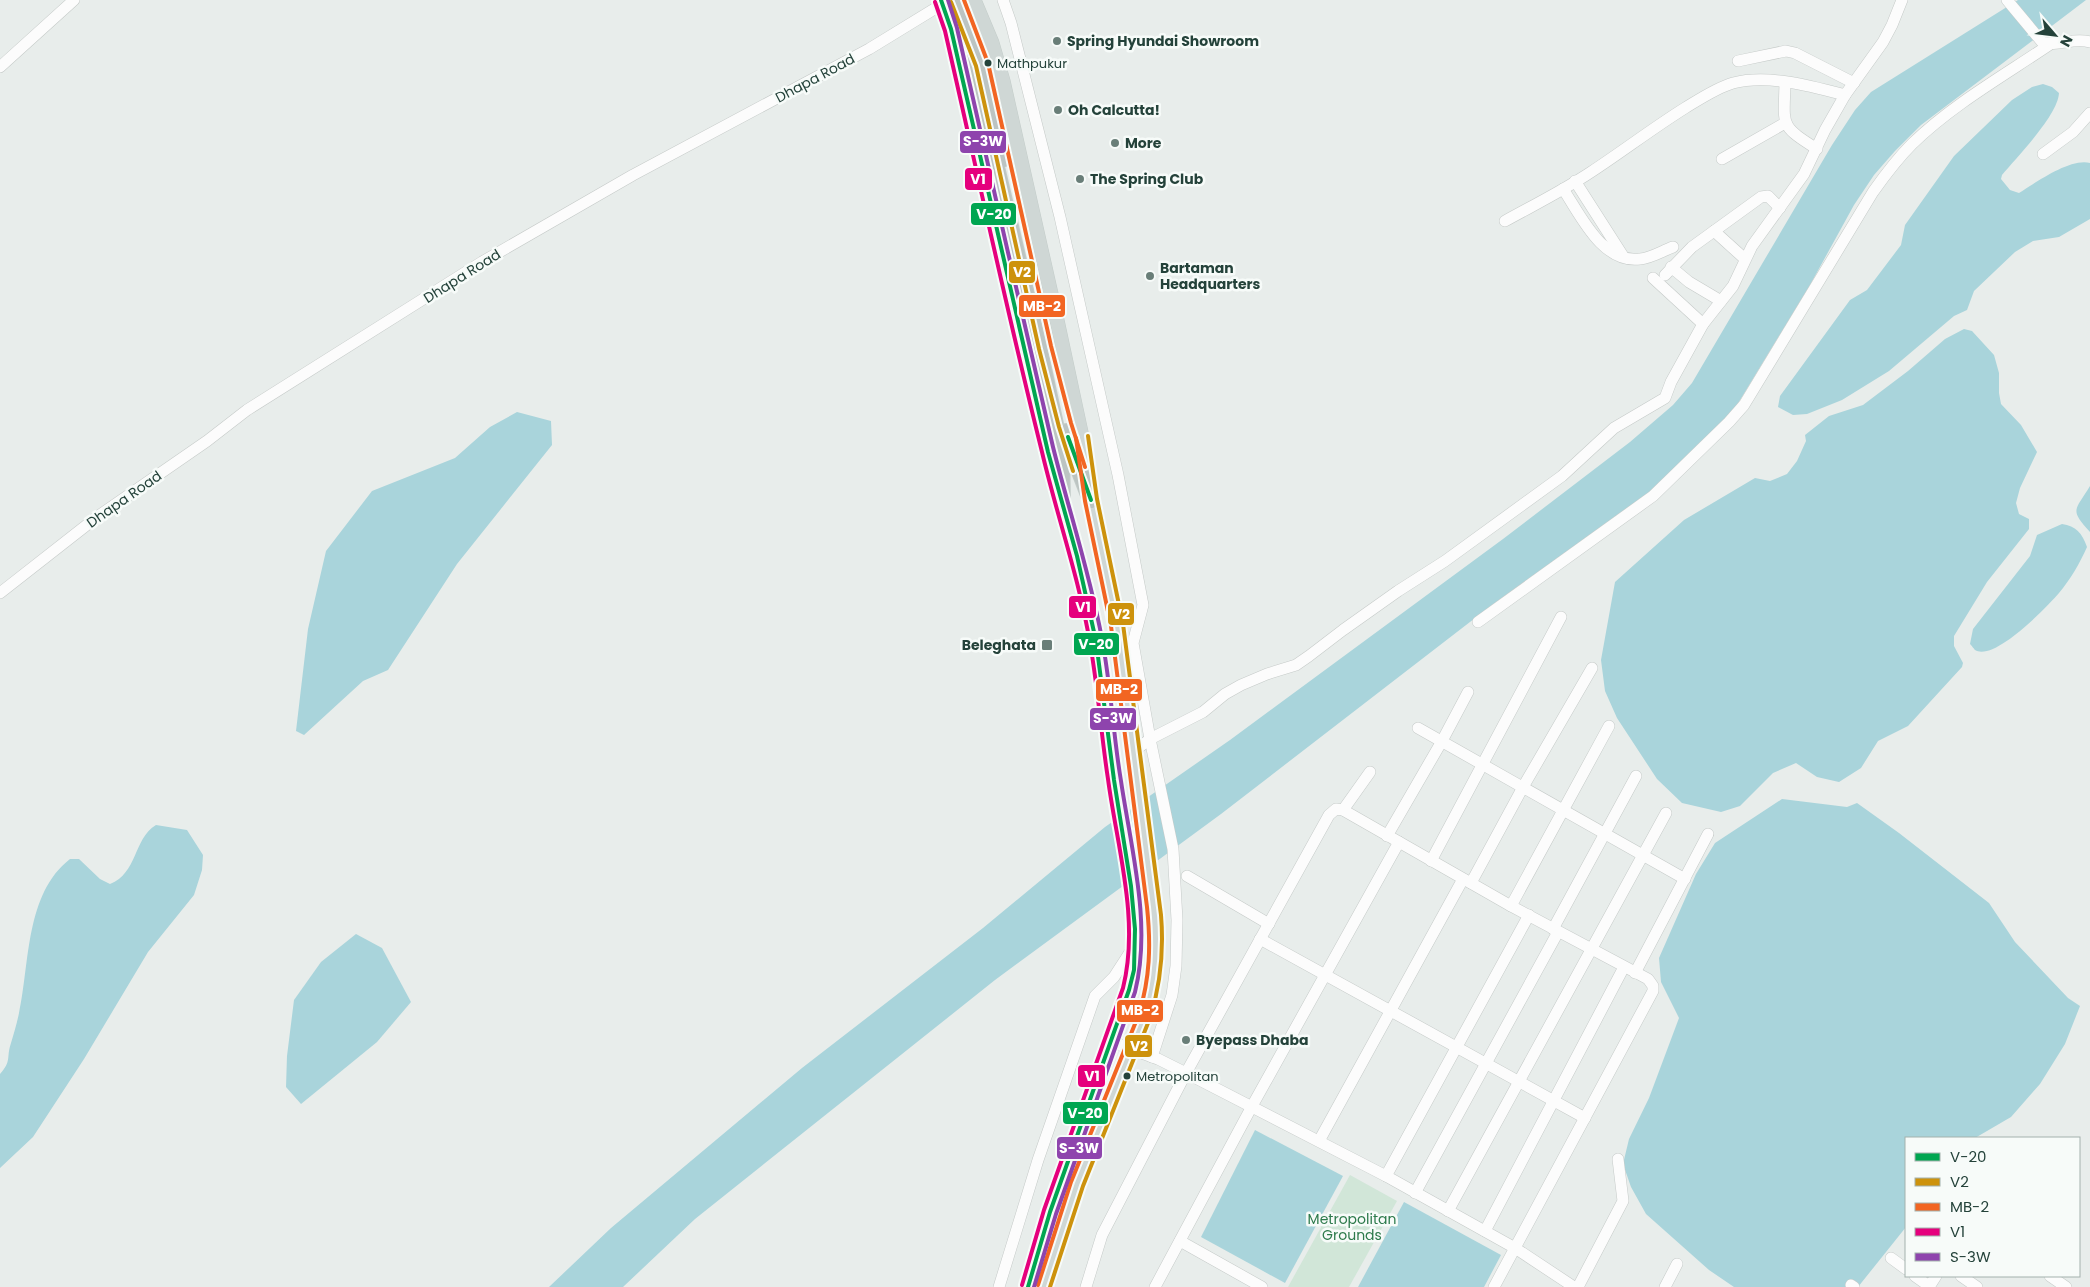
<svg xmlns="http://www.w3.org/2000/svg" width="2090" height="1287" viewBox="0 0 2090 1287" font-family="Poppins,sans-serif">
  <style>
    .green { fill: #d1e6d8 }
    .water { fill: #a9d4db }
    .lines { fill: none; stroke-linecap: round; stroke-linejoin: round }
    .minor-casing { stroke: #c5cac8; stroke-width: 12 }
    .major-casing { stroke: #c3ccc9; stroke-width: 15 }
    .highway-casing { stroke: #c3ccc9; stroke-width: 18 }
    .minor { stroke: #fcfcfc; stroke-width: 11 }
    .major { stroke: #cfd7d5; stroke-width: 14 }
    .highway { stroke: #bcc4c2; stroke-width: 16 }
    .highway-bridge-casing { stroke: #c3ccc9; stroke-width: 18; stroke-linecap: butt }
    .highway-bridge { stroke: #bcc4c2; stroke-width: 16 }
    .bus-1-casing { stroke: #f7fbf9; stroke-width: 8 }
    .bus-2-casing { stroke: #f7fbf9; stroke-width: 8 }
    .bus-3-casing { stroke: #f7fbf9; stroke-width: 8 }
    .bus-4-casing { stroke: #f7fbf9; stroke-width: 8 }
    .bus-5-casing { stroke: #f7fbf9; stroke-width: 8 }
    .bus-1 { stroke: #00a651; stroke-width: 4 }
    .bus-2 { stroke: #cd920c; stroke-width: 4 }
    .bus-3 { stroke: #f26522; stroke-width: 4 }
    .bus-4 { stroke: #e5007d; stroke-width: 4 }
    .bus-5 { stroke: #8e44ad; stroke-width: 4 }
    .poi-dot { fill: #697e78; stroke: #f7fbf9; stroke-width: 2 }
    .bus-dot { fill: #24423a; stroke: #f7fbf9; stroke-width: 2 }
    .labels { text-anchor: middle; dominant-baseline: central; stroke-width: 5; stroke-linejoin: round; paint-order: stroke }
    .bus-label { font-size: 13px; fill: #24423a; stroke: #f7fbf9; text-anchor: start }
    .poi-label { font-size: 14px; font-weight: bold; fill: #24423a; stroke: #f7fbf9; text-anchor: start }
    .street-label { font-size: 14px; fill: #24423a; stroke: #f7fbf9 }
    .park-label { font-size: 14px; fill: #2d7a4b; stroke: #f7fbf9 }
    .line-badge { stroke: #f7fbf9; stroke-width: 2 }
    .badge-label { font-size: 14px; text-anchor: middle; font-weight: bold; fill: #fff }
  </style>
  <rect width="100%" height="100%" fill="#e8edeb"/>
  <path class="green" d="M1350 1175 1397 1201 1349 1287H1288Z"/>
  <g class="water">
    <path d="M2018 0H2086L1921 125 1895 151 1874 175 1854 205 1810 285 1734 410 1659 485 1492 605 1221 814 995 980 695 1219 623 1287H549L611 1228 802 1068 983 928 1105 827 1230 740 1503 539 1630 442 1673 405 1692 383 1832 145 1855 110 1871 92Z"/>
    <path d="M2043 84 2052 87 2059 93C2058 115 2017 157 2002 175L2001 179 2010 190 2019 193C2037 182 2070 158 2090 163V219L2059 237 2033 241 2015 252 1974 291 1967 310 1954 316 1889 371 1842 400 1807 414 1793 415 1778 407 1780 396 1850 300 1867 290 1901 245 1905 225 1954 156 2012 100 2032 87Z"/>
    <path d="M1964 329 1972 331 1994 355 1999 373V393L2001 404 2021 425 2037 452 2020 488 2016 503 2019 514 2029 519V529L1987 582 1954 636V646L1963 663 1962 667 1908 726 1878 741 1861 768 1839 782 1817 777 1796 763 1773 773 1740 806 1721 812 1682 803 1657 779 1617 718 1605 691 1601 660 1615 582 1684 520 1755 478 1770 481 1787 474 1797 461 1806 441 1805 435 1829 416 1863 405 1908 371 1945 339Z"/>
    <path d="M517 412 551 421 552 445 457 564 388 670 363 681 304 735 296 731 308 629 326 551 372 491 455 458 490 427Z"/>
    <path d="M2090 486V532C2069 509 2075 511 2090 486Z"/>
    <path d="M2062 524C2076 526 2082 533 2087 547 2080 563 2070 580 2059 593 2047 607 1994 662 1975 650 1975 650 1971 645 1970 644L1973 629 2030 556 2037 535Z"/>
    <path d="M1782 799 1847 807 1857 803 1899 833 1989 903 2015 942 2068 998 2080 1006 2065 1044 2040 1084 2011 1117 1975 1138H1906V1227L1858 1287H1734L1709 1270 1646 1214 1631 1187 1623 1164 1629 1139 1649 1098 1679 1018 1661 982 1659 958 1696 874 1715 843Z"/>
    <path d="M156 825 187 830 203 855 202 870 194 895 148 952 84 1059 33 1137 0 1168V1074C12 1061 6 1058 11 1043 14 1033 17 1023 19 1013 30 963 25 894 70 859H79L100 879 110 884C138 873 133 839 156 825Z"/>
    <path d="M356 934 382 948 411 1002 377 1042 301 1104 286 1087 287 1056 294 1000 321 962Z"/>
    <path d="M1255 1130 1343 1176 1285 1283 1201 1237Z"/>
    <path d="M1404 1202 1501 1255 1484 1287H1358Z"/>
  </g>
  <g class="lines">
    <g class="minor-casing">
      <g id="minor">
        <path d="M1003 0 1011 23 1060 217 1118 475 1143 605 1133 643 1150 739 1173 849 1177 920 1176 966 1172 995 1152 1057"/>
        <path d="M2007 0 2042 42C2057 47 2074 37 2090 42"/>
        <path d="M1738 61 1786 51 1795 53 1854 83"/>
        <path d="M0 67 74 0"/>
        <path d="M1785 83C1784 126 1779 125 1817 149"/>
        <path d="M2043 154 2073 132 2090 113"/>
        <path d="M1722 159 1785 123"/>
        <path d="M1575 181 1623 256"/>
        <path d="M1563 189C1580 214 1602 264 1640 259 1651 258 1662 251 1673 247"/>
        <path d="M1505 221C1534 205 1564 190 1591 172 1623 151 1653 128 1685 108 1700 99 1716 88 1733 83 1768 74 1811 86 1845 95"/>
        <path d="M1714 231 1745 259"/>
        <path d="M1671 267 1689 282 1721 301"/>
        <path d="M1665 275 1692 247 1761 197 1768 196 1780 208"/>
        <path d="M1653 278 1703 324"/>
        <path d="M0 593 97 517 207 441 247 410 482 262 633 175 869 49 949 0"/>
        <path d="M1478 622 1653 496 1729 422 1744 405 1873 192C1885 175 1897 159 1912 144 1952 105 2003 76 2049 45"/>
        <path d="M1418 728 1685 879"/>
        <path d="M1133 752 1150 739 1203 712 1225 694 1241 685 1267 674 1296 665 1309 656 1343 630 1398 591 1445 561 1562 476 1614 428 1665 398 1671 382 1703 324 1733 286 1752 246 1804 174 1825 130 1845 95 1883 42 1892 25 1902 0"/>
        <path d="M1343 810 1370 772"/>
        <path d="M1387 836 1442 741 1468 692"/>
        <path d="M1431 861 1561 617"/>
        <path d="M1187 876 1269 924"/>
        <path d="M1471 883 1523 787 1592 668"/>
        <path d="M1511 906 1609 726"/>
        <path d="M1553 929 1636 776"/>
        <path d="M1260 939 1585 1118"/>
        <path d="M1635 973 1708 834"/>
        <path d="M1112 1042 1158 1059 1186 1073 1386 1176 1515 1248 1574 1287"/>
        <path d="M1319 1141 1463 879"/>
        <path d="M1386 1176 1529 915"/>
        <path d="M1415 1193 1558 932"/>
        <path d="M1448 1211 1666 813"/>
        <path d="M1485 1231 1624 967"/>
        <path d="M1180 1241 1262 1287"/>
        <path d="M1891 1258 1906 1269"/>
        <path d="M1915 1276 1929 1286"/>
        <path d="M1961 1276 1977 1287"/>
        <path d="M2050 1276 2066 1287"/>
        <path d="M1851 1285 1854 1287"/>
        <path d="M999 1287 1038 1160 1095 996 1114 977 1136 943"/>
        <path d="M1086 1287 1102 1235 1186 1073 1329 815 1336 809 1343 810 1511 906 1648 979 1653 986V991L1494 1287"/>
        <path d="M1155 1287 1251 1108 1399 842"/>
        <path d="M1578 1287 1623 1201 1618 1159"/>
        <path d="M1665 1287 1677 1264"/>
        <path d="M1929 1287 1936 1276"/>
      </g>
    </g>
    <g class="major-casing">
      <g id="major">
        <path d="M941 0 951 29 1048 452 1077 556 1096 641 1114 780 1131 886 1135 929 1134 970 1129 990C1099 1090 1052 1185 1028 1287"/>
        <path d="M974 0 992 43 1003 81 1058 325 1082 437 1091 500 1117 625 1156 938C1158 997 1135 1037 1114 1090 1088 1155 1061 1219 1044 1287"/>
      </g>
    </g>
    <g class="highway-casing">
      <g id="highway">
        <path d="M954 15 962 37 997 171 1039 350 1061 452 1062 504"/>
        <path d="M1067 432 1074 456 1091 500"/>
      </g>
    </g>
    <use href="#minor" class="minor"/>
    <use href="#major" class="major"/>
    <use href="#highway" class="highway"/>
    <g class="highway-bridge-casing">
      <path id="highway-bridge" d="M957 0 982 64 1004 159"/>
    </g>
    <use href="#highway-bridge" class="highway-bridge"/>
    <g class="bus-1-casing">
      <g id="bus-1">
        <path d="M941 0 951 29 1048 452 1077 556 1096 641 1114 780 1131 886 1135 929 1134 970 1129 990 1050 1212 1028 1287"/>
        <path d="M1068 437 1091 500"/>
      </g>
    </g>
    <g class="bus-2-casing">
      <g id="bus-2">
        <path d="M951 2 976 66 1039 349 1059 427 1073 471"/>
        <path d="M1050 1287 1083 1186 1150 1018C1161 983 1164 951 1161 915L1123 624 1097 499 1088 436"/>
      </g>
    </g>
    <g class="bus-3-casing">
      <g id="bus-3">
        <path d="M964 0 988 63 1051 346 1071 423 1085 467"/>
        <path d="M1038 1285 1071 1182 1139 1014C1150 978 1151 945 1147 907L1111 626 1085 501 1076 438"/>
      </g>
    </g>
    <g class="bus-4-casing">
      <path id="bus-4" d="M935 2 945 31C977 171 1007 312 1042 452 1057 516 1079 578 1090 643 1098 688 1101 734 1108 779 1117 847 1140 920 1123 988L1044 1210 1022 1285"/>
    </g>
    <g class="bus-5-casing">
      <path id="bus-5" d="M948 0 957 28C989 167 1020 308 1053 447 1069 511 1090 574 1102 639 1111 686 1113 734 1121 781 1131 849 1152 924 1135 992L1056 1214 1034 1287"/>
    </g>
    <use href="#bus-1" class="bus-1"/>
    <use href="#bus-2" class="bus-2"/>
    <use href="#bus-3" class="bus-3"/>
    <use href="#bus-4" class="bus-4"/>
    <use href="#bus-5" class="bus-5"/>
  </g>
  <g class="poi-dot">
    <circle cx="1057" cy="41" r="5"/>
    <circle cx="1058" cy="110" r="5"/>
    <circle cx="1115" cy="143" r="5"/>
    <circle cx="1080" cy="179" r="5"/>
    <circle cx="1150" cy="276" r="5"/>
    <rect x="1041" y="639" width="12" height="12" rx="2.5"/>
    <circle cx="1186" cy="1040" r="5"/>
  </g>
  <g class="bus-dot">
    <circle cx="988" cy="63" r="4.5"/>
    <circle cx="1127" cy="1076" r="4.5"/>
  </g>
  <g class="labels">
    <g class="bus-label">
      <text x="997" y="63">Mathpukur</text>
      <text x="1136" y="1076">Metropolitan</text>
    </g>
    <g class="poi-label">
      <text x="1067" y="41">Spring Hyundai Showroom</text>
      <text x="1068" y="110">Oh Calcutta!</text>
      <text x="1125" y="143">More</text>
      <text x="1090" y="179">The Spring Club</text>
      <text x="1160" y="268">Bartaman<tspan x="1160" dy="16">Headquarters</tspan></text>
      <text x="1036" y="645" text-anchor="end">Beleghata</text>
      <text x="1196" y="1040">Byepass Dhaba</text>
    </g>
    <g class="street-label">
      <text transform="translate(815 78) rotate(-28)">Dhapa Road</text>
      <text transform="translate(462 276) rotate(-32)">Dhapa Road</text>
      <text transform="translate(124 499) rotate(-35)">Dhapa Road</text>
    </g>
    <g class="park-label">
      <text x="1352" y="1219">Metropolitan<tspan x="1352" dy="16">Grounds</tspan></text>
    </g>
  </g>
  <g class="line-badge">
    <rect x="959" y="130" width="48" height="24" rx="5" fill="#8e44ad"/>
    <rect x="964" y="167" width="29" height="24" rx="5" fill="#e5007d"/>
    <rect x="970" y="202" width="47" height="24" rx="5" fill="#00a651"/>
    <rect x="1008" y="260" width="28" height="24" rx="5" fill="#cd920c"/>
    <rect x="1018" y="294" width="48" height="24" rx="5" fill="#f26522"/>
    <rect x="1068" y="595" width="29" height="24" rx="5" fill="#e5007d"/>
    <rect x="1107" y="602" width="28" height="24" rx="5" fill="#cd920c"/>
    <rect x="1073" y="632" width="47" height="24" rx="5" fill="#00a651"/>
    <rect x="1095" y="678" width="48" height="24" rx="5" fill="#f26522"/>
    <rect x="1089" y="707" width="48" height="24" rx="5" fill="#8e44ad"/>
    <rect x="1116" y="999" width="48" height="24" rx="5" fill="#f26522"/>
    <rect x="1124" y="1034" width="29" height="24" rx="5" fill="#cd920c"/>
    <rect x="1077" y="1064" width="29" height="24" rx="5" fill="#e5007d"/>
    <rect x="1062" y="1101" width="47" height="24" rx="5" fill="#00a651"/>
    <rect x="1056" y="1136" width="47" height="24" rx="5" fill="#8e44ad"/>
  </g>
  <g class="badge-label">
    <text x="983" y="146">S-3W</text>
    <text x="978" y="184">V1</text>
    <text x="994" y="219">V-20</text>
    <text x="1022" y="277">V2</text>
    <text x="1042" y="311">MB-2</text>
    <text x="1083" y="612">V1</text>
    <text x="1121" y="619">V2</text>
    <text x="1096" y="649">V-20</text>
    <text x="1119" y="694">MB-2</text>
    <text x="1113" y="723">S-3W</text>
    <text x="1140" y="1015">MB-2</text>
    <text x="1139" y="1051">V2</text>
    <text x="1092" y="1081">V1</text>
    <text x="1085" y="1118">V-20</text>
    <text x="1079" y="1153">S-3W</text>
  </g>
  <rect x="1905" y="1137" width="175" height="140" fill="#f7fbf9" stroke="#a3b1ad"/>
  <rect x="1915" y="1153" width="25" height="8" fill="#00a651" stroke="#a3b1ad"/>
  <text x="1950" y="1162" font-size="15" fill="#24423a">V-20</text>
  <rect x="1915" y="1178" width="25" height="8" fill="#cd920c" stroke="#a3b1ad"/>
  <text x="1950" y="1187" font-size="15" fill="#24423a">V2</text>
  <rect x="1915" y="1203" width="25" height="8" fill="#f26522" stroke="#a3b1ad"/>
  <text x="1950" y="1212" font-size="15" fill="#24423a">MB-2</text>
  <rect x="1915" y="1228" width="25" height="8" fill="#e5007d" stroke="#a3b1ad"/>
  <text x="1950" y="1237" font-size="15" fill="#24423a">V1</text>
  <rect x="1915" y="1253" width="25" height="8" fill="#8e44ad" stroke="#a3b1ad"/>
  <text x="1950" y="1262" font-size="15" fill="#24423a">S-3W</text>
  <g transform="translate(2055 35) rotate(118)" stroke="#f7fbf9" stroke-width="4" paint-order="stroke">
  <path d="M0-4L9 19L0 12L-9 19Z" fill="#24423a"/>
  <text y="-8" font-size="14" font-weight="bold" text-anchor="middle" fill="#24423a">N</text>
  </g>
</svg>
